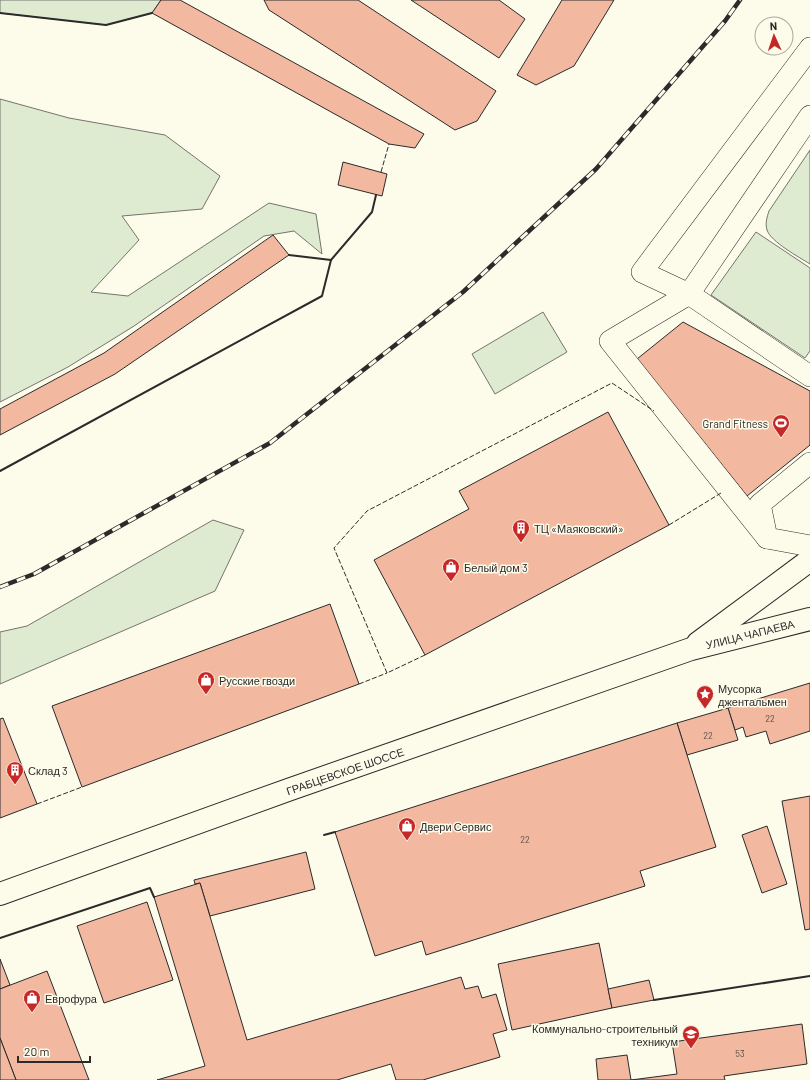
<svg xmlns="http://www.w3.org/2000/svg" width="810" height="1080" viewBox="0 0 810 1080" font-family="Barlow,sans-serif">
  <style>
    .green { fill: #deebd1; stroke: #74746e }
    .building { fill: #f2b8a0; stroke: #2b2b2b }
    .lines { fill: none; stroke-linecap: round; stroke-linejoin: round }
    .minor-casing { stroke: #2b2b2b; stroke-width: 22 }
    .secondary-casing { stroke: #2b2b2b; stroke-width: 24 }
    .minor { stroke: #fdfbea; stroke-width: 21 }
    .secondary { stroke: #fdfbea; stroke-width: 22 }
    .rail-casing { stroke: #2b2b2b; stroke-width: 4.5 }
    .rail { stroke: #fdfbea; stroke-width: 3; stroke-dasharray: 9; stroke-linecap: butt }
    .fence { stroke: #2b2b2b; stroke-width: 1; stroke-dasharray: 5 2; stroke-linecap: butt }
    .wall { stroke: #2b2b2b; stroke-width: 2 }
    .labels { text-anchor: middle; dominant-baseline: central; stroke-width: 3; stroke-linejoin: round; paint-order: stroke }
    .number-label { font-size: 9px; fill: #5d4e48 }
    .poi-label { font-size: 11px; fill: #2b2b2b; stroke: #fdfbea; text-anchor: start }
    .street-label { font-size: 11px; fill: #2b2b2b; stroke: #fdfbea }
  </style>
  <rect width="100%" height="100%" fill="#fdfbea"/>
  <g class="green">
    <path d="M0 0H161L152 13 106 25 0 13Z"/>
    <path d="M0 99 69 118 165 135 220 176 202 209 122 216 139 240 91 292 128 296 269 203 316 214 322 254 294 231 264 236 134 326 68 367 0 402Z"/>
    <path d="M810 150V264C799 257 771 242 767 230 765 223 767 217 769 211Z"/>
    <path d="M756 232 810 268V351L805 358 711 295Z"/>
    <path d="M543 312 567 352 495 394 472 354Z"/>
    <path d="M213 520 244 530 215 591 0 684V632L27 626Z"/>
  </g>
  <g class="building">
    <path d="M161 0H180L424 134 415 148 389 144 152 13Z"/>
    <path d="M264 0H358L496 91 477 121 455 130 269 10Z"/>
    <path d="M411 0H499L525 19 499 58Z"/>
    <path d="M562 0H614L574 66 536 85 517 75Z"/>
    <path d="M343 162 387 174 382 196 338 185Z"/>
    <path d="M273 235 289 255 115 374 0 435V409L104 353Z"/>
    <path d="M683 322 810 391V445L747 496 637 359Z"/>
    <path d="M608 412 669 525 425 655 374 560 469 509 459 491Z"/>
    <path d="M330 604 359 684 82 787 52 706Z"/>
    <path d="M810 683V731L770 744 766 731 746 737 743 727 735 730 728 708Z"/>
    <path d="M728 708 738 740 687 755 677 723Z"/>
    <path d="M3 718 37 804 0 818V719Z"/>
    <path d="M677 723 716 847 640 871 645 886 426 955 422 941 375 956 335 832Z"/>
    <path d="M810 796V929L805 930 782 801Z"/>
    <path d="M767 826 787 884 762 893 742 835Z"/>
    <path d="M306 852 315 889 210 916 200 883 195 884 194 880Z"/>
    <path d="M200 883 247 1040 461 977 465 989 478 986 482 998 496 994 507 1030 493 1034 500 1057 423 1080H396L391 1064 337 1080H157L205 1066 154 897Z"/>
    <path d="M147 902 173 980 104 1003 77 926Z"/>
    <path d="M599 943 612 1008 512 1030 498 964Z"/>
    <path d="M0 959 10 985 0 989Z"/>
    <path d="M47 971 89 1080H16L0 1038V989Z"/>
    <path d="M649 980 654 1000 612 1008 608 989Z"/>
    <path d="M802 1024 807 1064 724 1076 725 1080H631L677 1074 672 1042Z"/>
    <path d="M0 1038 16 1080H0Z"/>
    <path d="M627 1055 631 1080H598L596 1059Z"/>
  </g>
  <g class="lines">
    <g class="minor-casing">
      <g id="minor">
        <path d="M810 48 642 272 689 294 810 376"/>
        <path d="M810 463 760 504 767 538 810 546"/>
        <path d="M767 538 610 341 689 294 810 116"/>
      </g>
    </g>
    <g class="secondary-casing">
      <g id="secondary">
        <path d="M698 643 810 560"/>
        <path d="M0 894 288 790 691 649 810 619"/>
      </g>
    </g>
    <use href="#minor" class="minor"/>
    <use href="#secondary" class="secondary"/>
    <g class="rail-casing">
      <path id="rail" d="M0 587 34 574 270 443 463 292 596 169 725 21 740 0"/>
    </g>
    <use href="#rail" class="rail"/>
    <g class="fence">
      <path d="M381 172 389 144"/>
      <path d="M669 525 721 493"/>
      <path d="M425 655 387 673 334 548 367 511 612 383 654 411"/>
      <path d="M359 684 387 673"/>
      <path d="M37 804 82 787"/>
    </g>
    <g class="wall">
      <path d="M0 13 106 25 152 13"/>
      <path d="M289 255 331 260 372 212 376 195"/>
      <path d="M0 471 322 296 331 260"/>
      <path d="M324 835 335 832"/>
      <path d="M0 938 150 888 154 897"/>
      <path d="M654 1000 810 976"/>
    </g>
  </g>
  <defs>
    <g id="stadium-pin" transform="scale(0.9)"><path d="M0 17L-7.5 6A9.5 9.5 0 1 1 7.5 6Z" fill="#c62828" stroke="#fdfbea"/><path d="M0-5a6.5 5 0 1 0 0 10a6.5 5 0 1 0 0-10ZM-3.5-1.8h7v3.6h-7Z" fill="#fff"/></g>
    <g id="building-pin" transform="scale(0.9)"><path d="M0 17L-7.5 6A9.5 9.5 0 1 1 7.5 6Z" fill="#c62828" stroke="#fdfbea"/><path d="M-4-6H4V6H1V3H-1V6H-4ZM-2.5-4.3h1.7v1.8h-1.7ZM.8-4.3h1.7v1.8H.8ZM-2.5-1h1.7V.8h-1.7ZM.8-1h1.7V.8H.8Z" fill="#fff"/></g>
    <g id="shop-pin" transform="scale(0.9)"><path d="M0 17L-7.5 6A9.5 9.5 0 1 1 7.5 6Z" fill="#c62828" stroke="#fdfbea"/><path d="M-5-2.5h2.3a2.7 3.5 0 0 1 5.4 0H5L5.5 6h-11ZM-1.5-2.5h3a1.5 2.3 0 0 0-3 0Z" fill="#fff"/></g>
    <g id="sight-pin" transform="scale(0.9)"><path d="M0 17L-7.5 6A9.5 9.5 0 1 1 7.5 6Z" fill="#c62828" stroke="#fdfbea"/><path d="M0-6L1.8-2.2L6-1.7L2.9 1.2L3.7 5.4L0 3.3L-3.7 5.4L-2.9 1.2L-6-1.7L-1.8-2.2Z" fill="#fff"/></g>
    <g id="university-pin" transform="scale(0.9)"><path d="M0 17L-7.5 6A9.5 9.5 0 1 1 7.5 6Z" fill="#c62828" stroke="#fdfbea"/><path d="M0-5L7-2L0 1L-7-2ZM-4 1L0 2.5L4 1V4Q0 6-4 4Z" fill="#fff"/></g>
  </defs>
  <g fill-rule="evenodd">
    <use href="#stadium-pin" x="781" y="423"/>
    <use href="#building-pin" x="521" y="528"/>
    <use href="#shop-pin" x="451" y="567"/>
    <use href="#shop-pin" x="206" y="680"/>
    <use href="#sight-pin" x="705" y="694"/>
    <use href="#building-pin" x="15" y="770"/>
    <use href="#shop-pin" x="407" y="826"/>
    <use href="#shop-pin" x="32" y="998"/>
    <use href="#university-pin" x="691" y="1034"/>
  </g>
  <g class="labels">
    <g class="number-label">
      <text x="770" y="718">22</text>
      <text x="708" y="735">22</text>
      <text x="525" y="839">22</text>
      <text x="740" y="1053">53</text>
    </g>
    <g class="poi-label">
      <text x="768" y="423" text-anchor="end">Grand Fitness</text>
      <text x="534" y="528">ТЦ «Маяковский»</text>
      <text x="464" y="567">Белый дом 3</text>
      <text x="219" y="680">Русские гвозди</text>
      <text x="718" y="688">Мусорка<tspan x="718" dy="13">джентальмен</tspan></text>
      <text x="28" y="770">Склад 3</text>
      <text x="420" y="826">Двери Сервис</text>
      <text x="45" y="998">Еврофура</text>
      <text x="678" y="1028" text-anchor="end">Коммунально-строительный<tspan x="678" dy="13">техникум</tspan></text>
    </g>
    <g class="street-label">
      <text transform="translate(750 634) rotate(-14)">УЛИЦА ЧАПАЕВА</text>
      <text transform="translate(345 771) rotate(-19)">ГРАБЦЕВСКОЕ ШОССЕ</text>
    </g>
  </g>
  <g transform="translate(774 36) rotate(357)"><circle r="19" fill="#fdfbea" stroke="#a9a89e"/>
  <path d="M0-3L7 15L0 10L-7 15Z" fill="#c62828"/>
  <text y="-6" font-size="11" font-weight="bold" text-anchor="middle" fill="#2b2b2b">N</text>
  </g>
  <path d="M18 1056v6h72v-6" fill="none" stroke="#2b2b2b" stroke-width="2"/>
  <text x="24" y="1056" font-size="12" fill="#2b2b2b" stroke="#fdfbea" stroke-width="3" paint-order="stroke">20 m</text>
</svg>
